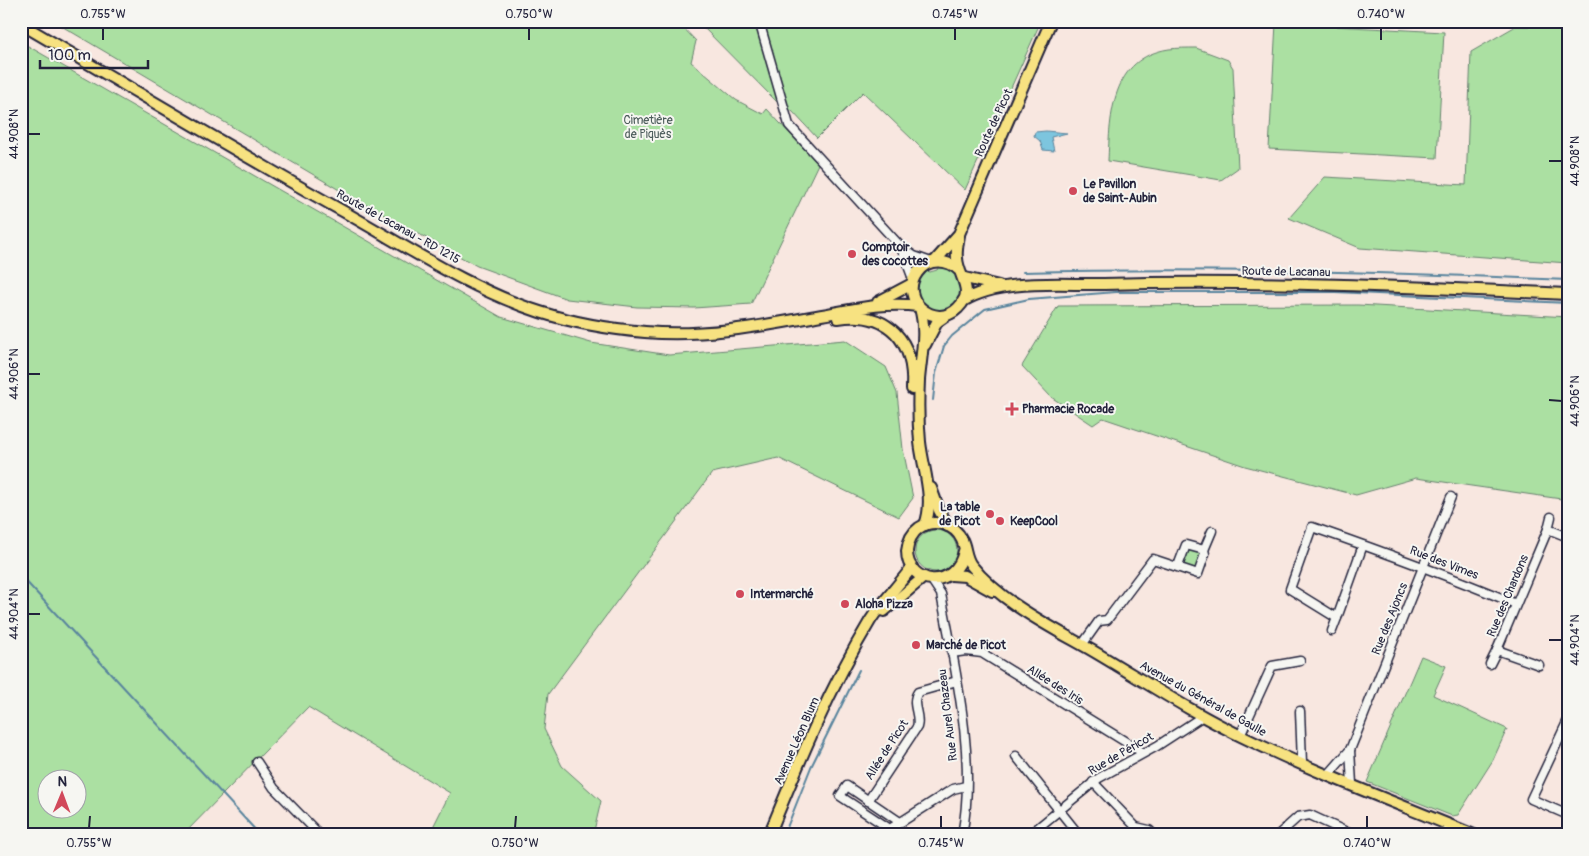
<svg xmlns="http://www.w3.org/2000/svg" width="1589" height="856" viewBox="0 0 1589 856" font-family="Pangolin,sans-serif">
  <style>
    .green { fill: #abe0a2; stroke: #66816e; fill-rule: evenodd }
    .water { fill: #7dc5de; stroke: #59849d }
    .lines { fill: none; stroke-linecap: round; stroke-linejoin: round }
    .stream { stroke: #59849d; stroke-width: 2 }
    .minor-casing { stroke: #22223b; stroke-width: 11 }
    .major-casing { stroke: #22223b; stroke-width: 14 }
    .minor { stroke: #f6f6f2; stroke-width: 8 }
    .major { stroke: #f7e281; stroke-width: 10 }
    .ticks { fill: none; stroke: #22223b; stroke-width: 2 }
    .poi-dot { fill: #d1495b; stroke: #f6f6f2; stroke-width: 2 }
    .labels { text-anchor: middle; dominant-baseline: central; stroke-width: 4; stroke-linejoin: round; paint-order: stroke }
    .park-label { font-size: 12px; fill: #4b5b5a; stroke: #f6f6f2 }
    .street-label { font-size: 12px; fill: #22223b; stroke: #f6f6f2 }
    .poi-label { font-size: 12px; font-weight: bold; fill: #22223b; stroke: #f6f6f2; text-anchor: start }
    .neatline { fill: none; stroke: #22223b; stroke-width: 2 }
    .ticks-label { font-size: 12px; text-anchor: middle; fill: #22223b }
  </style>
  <rect width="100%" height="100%" fill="#f8e7e0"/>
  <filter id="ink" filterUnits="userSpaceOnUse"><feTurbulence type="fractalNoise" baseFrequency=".02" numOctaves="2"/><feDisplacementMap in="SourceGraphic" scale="10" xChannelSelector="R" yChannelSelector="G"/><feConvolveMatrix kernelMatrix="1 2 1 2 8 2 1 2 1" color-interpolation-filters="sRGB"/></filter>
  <g filter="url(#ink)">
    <g class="green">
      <path d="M53 21H677L696 41 691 62 736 100 763 114 767 109 818 164 751 304 694 308 637 307 567 299 477 266 341 191Z"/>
      <path d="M697 21H1041L965 190 863 92 817 138 792 111 780 105Z"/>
      <path d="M1276 23 1444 32 1437 158 1269 149Z"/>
      <path d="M1516 26 1568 27V263L1360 248 1289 218 1325 177 1466 185 1471 52Z"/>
      <path d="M21 42 501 317 591 343 669 355 845 340 886 367 897 393 903 449 913 498 899 517 778 458 712 473 548 694 544 729 562 766 601 801 593 835H429L450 793 308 707 183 835H21ZM48 778H78V808H48Z"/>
      <path d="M1196 48 1228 60 1233 68 1238 168 1221 180 1108 161C1110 115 1111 58 1169 49 1178 48 1187 48 1196 48Z"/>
      <path d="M940 265 956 273C980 331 889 315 925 270L930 272 937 270Z"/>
      <path d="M1358 305 1568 317V500L1416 478 1356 495 1245 466 1103 418 1093 425 1051 397 1022 366 1058 306Z"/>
      <circle cx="936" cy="551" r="21"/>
      <path d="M1192 549V551L1199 552 1201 557 1198 559 1197 568 1193 570 1182 563 1187 556 1185 555 1188 550Z"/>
      <path d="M1421 656 1446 666 1433 695 1507 729 1493 760 1458 815 1452 816 1367 782Z"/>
    </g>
    <path class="water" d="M1046 131 1067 133 1051 137 1054 151 1043 150 1040 141 1034 136 1035 132Z"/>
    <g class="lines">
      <g class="stream">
        <path d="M1023 272C1205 267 1386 272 1568 280"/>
        <path d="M933 400 936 373 944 346 952 336 985 309 1029 299 1116 292H1335L1568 303"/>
        <path d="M21 576 260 835"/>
        <path d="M784 835 811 767 859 670"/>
      </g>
      <g class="minor-casing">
        <g id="minor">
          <path d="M759 21 789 125 901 247 914 256 931 262"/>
          <path d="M901 247 913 279"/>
          <path d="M1548 529 1551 517"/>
          <path d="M1363 545 1337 618 1290 589 1312 527C1381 551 1449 576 1516 604"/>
          <path d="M1204 550 1212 531"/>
          <path d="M931 579 941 594C955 669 977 759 962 835"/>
          <path d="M1332 631 1337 618"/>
          <path d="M1082 645 1099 621 1107 620 1153 559 1198 574 1205 554 1204 550 1186 545 1178 566"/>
          <path d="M952 653 966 651 982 653 1142 752"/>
          <path d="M1490 664 1497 650"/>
          <path d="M1539 665 1497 650 1548 529 1568 537"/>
          <path d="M1300 711 1302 763"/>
          <path d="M1568 720 1531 799 1568 815"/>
          <path d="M1240 736 1272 666 1300 661"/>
          <path d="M1350 750 1352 784"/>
          <path d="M1016 756 1079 835"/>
          <path d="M257 762 274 788 320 835"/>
          <path d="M1329 774 1350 750 1451 497"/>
          <path d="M1093 782 1136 827 1149 830 1154 835"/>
          <path d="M868 801 917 727C921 715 910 704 918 692L957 681"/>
          <path d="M900 822 847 786 840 796 890 829 953 789 966 786"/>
          <path d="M1029 835 1099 778 1157 746 1203 716"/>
          <path d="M1278 835 1298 817 1310 815 1353 835"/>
          <path d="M1445 835 1451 825"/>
        </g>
      </g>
      <g class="major-casing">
        <g id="major">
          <path d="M21 24C127 86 232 149 339 209 404 245 469 289 540 312 574 323 610 329 645 332 700 337 758 327 811 317 847 311 881 301 918 306"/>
          <path d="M959 235C958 242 956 251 957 258 958 277 976 291 958 308 935 331 898 299 917 273 928 257 948 259 960 271"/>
          <path d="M935 261 959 234 1051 21"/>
          <path d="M965 278 999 286"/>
          <path d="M963 301C1001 278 1060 285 1104 284 1259 280 1413 287 1568 294"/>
          <path d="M878 302 912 284"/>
          <path d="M920 308C927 332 921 356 919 380 918 401 918 421 920 442 923 469 935 499 925 525"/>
          <path d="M838 318C888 310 915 341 912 389"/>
          <path d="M925 345 937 322 947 315"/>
          <path d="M931 488 939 510 948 526"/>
          <path d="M964 551C956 591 907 586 907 551 908 542 912 533 919 528 934 518 955 524 962 540 966 548 965 557 971 565 1000 602 1053 628 1093 651 1144 681 1194 714 1247 739 1321 775 1399 804 1474 835"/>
          <path d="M951 575 965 576 992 591"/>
          <path d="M884 611 924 577"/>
          <path d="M769 835C799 762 829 689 870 621 882 602 899 585 912 567"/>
        </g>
      </g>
      <use href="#minor" class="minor"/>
      <use href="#major" class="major"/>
    </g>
  </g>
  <path class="ticks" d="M103 40V28M529 40V28M955 40V28M1381 40V28M28 134H40M1549 161H1562M28 374H40M1549 400 1562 401M28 614H40M1549 640H1562M89 828 90 816M515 828 516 816M941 828V816M1367 828V816"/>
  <g class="poi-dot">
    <circle cx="1073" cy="191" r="5"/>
    <circle cx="852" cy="254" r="5"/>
    <path d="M1009.5 401.5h5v5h5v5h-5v5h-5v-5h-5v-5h5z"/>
    <circle cx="990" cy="514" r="5"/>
    <circle cx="1000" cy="521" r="5"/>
    <circle cx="740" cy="594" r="5"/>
    <circle cx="845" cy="604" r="5"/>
    <circle cx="916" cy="645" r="5"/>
  </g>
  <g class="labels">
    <g class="park-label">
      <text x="648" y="120">Cimetière<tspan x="648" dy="14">de Piquès</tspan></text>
    </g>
    <g class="street-label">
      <text transform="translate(994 123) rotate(-65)">Route de Picot</text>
      <text transform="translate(398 227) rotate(29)">Route de Lacanau - RD 1215</text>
      <text transform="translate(1286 272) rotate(1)">Route de Lacanau</text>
      <text transform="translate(1444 563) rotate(21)">Rue des Vimes</text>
      <text transform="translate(1508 596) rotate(-67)">Rue des Chardons</text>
      <text transform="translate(1390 619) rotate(-68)">Rue des Ajoncs</text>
      <text transform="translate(1055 685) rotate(32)">Allée des Iris</text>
      <text transform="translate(1203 699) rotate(29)">Avenue du Général de Gaulle</text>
      <text transform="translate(948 715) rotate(-97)">Rue Aurel Chazeau</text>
      <text transform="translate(797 741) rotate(-66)">Avenue Léon Blum</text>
      <text transform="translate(887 750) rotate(-57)">Allée de Picot</text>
      <text transform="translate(1121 754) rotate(-30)">Rue de Péricot</text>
    </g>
    <g class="poi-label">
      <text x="1083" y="184">Le Pavillon<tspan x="1083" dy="14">de Saint-Aubin</tspan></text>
      <text x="862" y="247">Comptoir<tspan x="862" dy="14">des cocottes</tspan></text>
      <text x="1022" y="409">Pharmacie Rocade</text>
      <text x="980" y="507" text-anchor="end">La table<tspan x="980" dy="14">de Picot</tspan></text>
      <text x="1010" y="521">KeepCool</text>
      <text x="750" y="594">Intermarché</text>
      <text x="855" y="604">Aloha Pizza</text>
      <text x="926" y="645">Marché de Picot</text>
    </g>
  </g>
  <rect width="1589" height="856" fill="none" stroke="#f6f6f2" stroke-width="55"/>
  <g transform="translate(62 794) rotate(1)"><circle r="24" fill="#f6f6f2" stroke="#a1a1a9"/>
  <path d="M0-4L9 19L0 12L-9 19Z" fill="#d1495b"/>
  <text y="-8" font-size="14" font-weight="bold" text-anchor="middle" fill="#22223b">N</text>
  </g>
  <path d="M40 60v8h108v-8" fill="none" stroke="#22223b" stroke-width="2.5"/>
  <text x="48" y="60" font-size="15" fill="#22223b" stroke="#f6f6f2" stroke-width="4" paint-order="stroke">100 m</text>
  <rect x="28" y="28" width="1534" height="800" class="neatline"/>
  <g class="ticks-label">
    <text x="103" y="18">0.755°W</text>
    <text x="529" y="18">0.750°W</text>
    <text x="955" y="18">0.745°W</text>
    <text x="1381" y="18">0.740°W</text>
    <text transform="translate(14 134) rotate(-90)" y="4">44.908°N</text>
    <text transform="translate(1575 161) rotate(-90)" y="4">44.908°N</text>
    <text transform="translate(14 374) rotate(-90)" y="4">44.906°N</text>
    <text transform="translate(1575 401) rotate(-90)" y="4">44.906°N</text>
    <text transform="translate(14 614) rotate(-90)" y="4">44.904°N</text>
    <text transform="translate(1575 640) rotate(-90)" y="4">44.904°N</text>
    <text x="89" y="847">0.755°W</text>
    <text x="515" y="847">0.750°W</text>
    <text x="941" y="847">0.745°W</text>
    <text x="1367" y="847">0.740°W</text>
  </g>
</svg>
